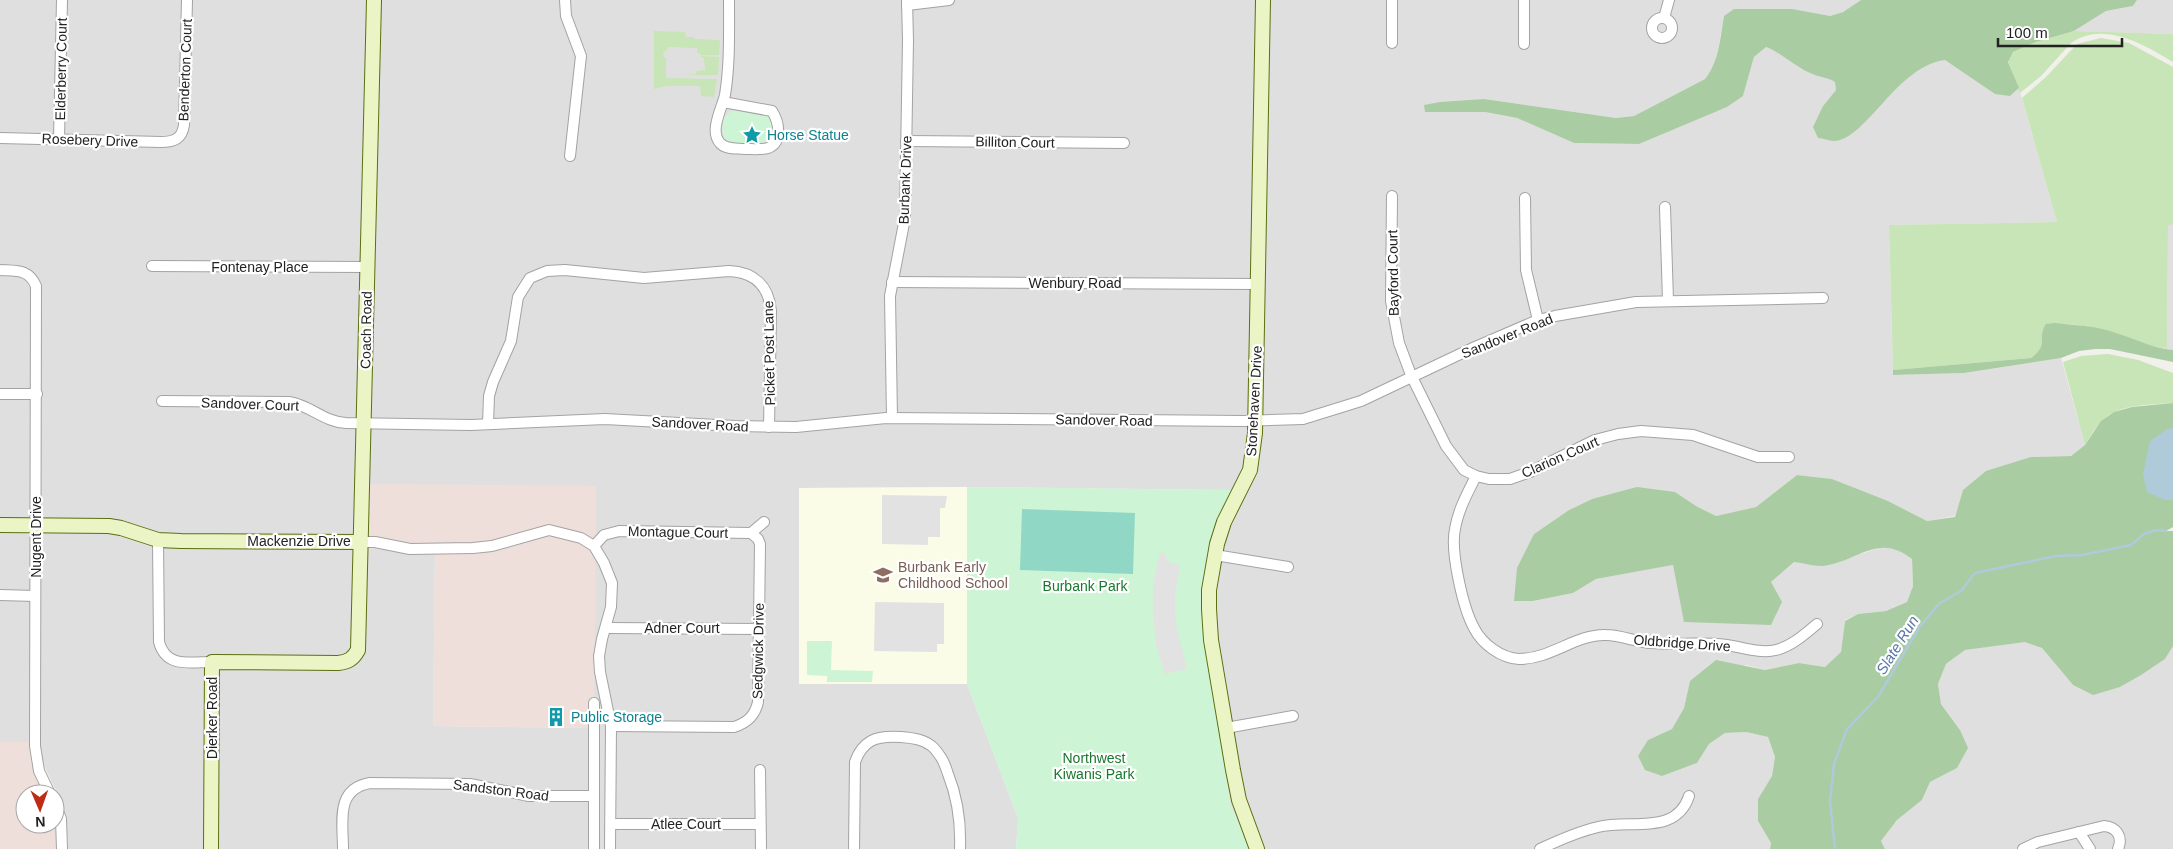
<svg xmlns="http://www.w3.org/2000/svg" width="2173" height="849" viewBox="0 0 2173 849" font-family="Arial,sans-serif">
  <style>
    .residential { fill: #e0dfdf; fill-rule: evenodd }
    .commercial { fill: #efdfdb }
    .education { fill: #fafce7 }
    .grass { fill: #c7e5b6 }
    .forest { fill: #aacca3 }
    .park { fill: #cdf5d5 }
    .pitch { fill: #91d7c5 }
    .parking { fill: #e2e2e2 }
    .water { fill: #afcad9 }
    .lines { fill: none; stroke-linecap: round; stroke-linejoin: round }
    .stream { stroke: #afcad9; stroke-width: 2.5 }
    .street-casing { stroke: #a3a3a3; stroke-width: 12 }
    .secondary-casing { stroke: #5a7011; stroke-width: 16 }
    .street { stroke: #fff; stroke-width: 10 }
    .secondary { stroke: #ebf4c5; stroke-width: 14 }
    .labels { text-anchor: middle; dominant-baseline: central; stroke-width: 4.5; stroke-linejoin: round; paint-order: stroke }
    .street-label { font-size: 14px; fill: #222; stroke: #fff }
    .culture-label { font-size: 14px; fill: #0d838f; stroke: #fff; text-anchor: start }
    .education-label { font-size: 14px; fill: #785e54; stroke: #fff; text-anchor: start }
    .park-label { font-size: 14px; fill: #18772d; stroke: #fff }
    .water-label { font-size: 15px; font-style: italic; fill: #5775a8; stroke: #fff }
  </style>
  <rect width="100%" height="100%" fill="#f1f0ea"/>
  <g class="residential">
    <path d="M0 0H1861L1843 12 1830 16H1724L1717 55 1712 71 1705 79 1634 116 1616 118 1484 99 1425 105V112H1485L1517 118 1574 143 1639 144 1726 107 1743 96 1754 57 1766 47 1776 51 1810 73 1827 77 1836 82V90L1823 106 1854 132 1914 71 1932 61 1945 60 2010 96 2019 88 2057 222 1889 225 1893 375 1964 373 2061 358 2085 445 2071 456 2031 457 1963 490 1955 516 1927 521 1888 501 1831 479 1797 475 1756 507 1716 516 1696 506 1592 499 1569 510 1534 534 1514 601H1533L1573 593 1596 579 1673 565 1685 622 1771 582 1794 562 1826 566 1884 546 1901 550 1912 558 1913 586 1907 602 1886 611 1858 614 1845 620 1841 652 1825 667 1799 663 1765 670 1746 665 1690 681 1684 708 1672 729 1648 740 1662 776 1697 763 1709 744 1725 733 1746 732 1768 737 1775 757 1772 776 1758 799V821L1771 843 1770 849H1249L1230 803 1203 626 1202 600 1211 542 1219 515 1232 490 967 487 799 488V684H967L1018 818 1016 849H68L66 819 62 804 43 763 40 746H35L29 742H0ZM435 549 594 728 433 726Z"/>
    <path d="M2137 0H2173V34L2074 31 2106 11 2133 6Z"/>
    <path d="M2168 224H2173V350L2167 349Z"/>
    <path d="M2025 641 2042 648 2073 685 2120 687 2165 659 2173 646V849H1885L1881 841 1897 820 1922 800 1930 782 1957 768 1960 730 1941 704 1938 684 1946 664 1965 650Z"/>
  </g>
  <g class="commercial">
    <path d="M361 484 596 486 594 728 433 726 435 550 360 549Z"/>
    <path d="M0 742H29L31 762 45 794H25V824H55V819L57 849H0Z"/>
  </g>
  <path class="education" d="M967 487V684H799V488Z"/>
  <g class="grass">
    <path d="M654 31 685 32 686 37H694L695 39 720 40 719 55H700V53H697V48L667 47V51L663 52 664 57H666V78L717 79 714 97 701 96 700 86H666L654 89Z"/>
    <path d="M2074 31 2173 34V62C2145 45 2103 20 2071 43L2041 76 2020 93 2008 61 2013 52 2036 42Z"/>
    <path d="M2101 38 2129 43 2173 67V224L2168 225 2167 349C2125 341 2091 319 2046 325 2036 339 2050 344 2031 358L1893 370 1889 225 2057 222 2022 98 2046 77 2077 44Z"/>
    <path d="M700 56 719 57 718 75H687L696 74V71L705 70 704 58Z"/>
    <path d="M2108 354 2138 360 2173 373V403C2150 405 2118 403 2101 422 2095 428 2090 437 2085 445L2063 362 2081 356Z"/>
  </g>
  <g class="forest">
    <path d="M1861 0H2137L2133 6 2106 11 2074 31 2036 42 2013 52 2008 62 2019 88 2010 96 1995 94 1945 60C1898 65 1866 140 1834 141 1829 141 1823 138 1818 138L1813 127 1823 106 1836 90 1835 82C1827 77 1818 77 1810 73 1794 66 1782 53 1766 47L1754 57 1743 96 1727 107 1639 144 1574 143 1517 118 1485 112H1425L1424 105 1440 102 1484 99 1616 118 1634 116 1705 79C1719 62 1720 38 1724 16L1734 9H1792L1830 16 1843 12Z"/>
    <path d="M2055 323C2074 325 2095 326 2113 332 2133 338 2152 348 2173 350V362L2110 349H2095L2079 351 2061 358 1964 373 1893 375V370L2031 358C2050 344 2036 339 2046 324Z"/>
    <path d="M2173 403V429L2165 500H2173V527L2166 531H2173V646L2165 659 2141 675 2120 687 2093 695 2073 685 2042 648 2025 642 1965 650 1946 664 1938 684 1941 704 1960 730 1968 748 1957 768 1930 782 1922 800 1897 820 1881 841 1885 849H1770L1771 843 1758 821V799L1772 776 1775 757 1768 737 1746 732 1725 733 1709 744 1697 763 1662 776 1645 770 1638 756 1648 740 1672 729 1684 708 1690 681 1716 660 1765 670 1799 663 1825 667 1841 652 1845 621 1858 614 1886 611 1907 602 1913 586 1912 559C1880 534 1863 557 1829 565 1819 568 1804 563 1794 562L1771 582 1782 602 1771 625 1684 622 1673 565 1596 579 1573 593 1533 601H1514L1517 568 1534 534 1569 510 1592 499 1637 487 1675 492 1696 506 1716 516 1756 507 1797 475 1832 479 1888 501 1927 521 1955 517 1963 490 1986 471 2031 457 2071 456 2085 445 2101 421 2114 412 2132 407Z"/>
  </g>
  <g class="park">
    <path d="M733 110 768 115 774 123 771 139C763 145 729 147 724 137 721 132 723 124 723 118Z"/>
    <path d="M967 487 1232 490C1209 534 1201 576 1203 626L1230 803 1249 849H1016L1018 818 967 684Z"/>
    <path d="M807 641H832L831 670 873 671 872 682H827V676L807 675Z"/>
  </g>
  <path class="pitch" d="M1022 509 1135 513 1133 574 1020 570Z"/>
  <g class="parking">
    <path d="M882 495 947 496 945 508H940V537H928V545L882 544Z"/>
    <path d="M1160 552 1165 554 1169 562 1180 565 1175 596V613L1177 629 1187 669 1165 674 1156 645 1153 612V584Z"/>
    <path d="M875 602 944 603V644H937V652L874 651Z"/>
  </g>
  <path class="water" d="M2173 428V500H2165L2147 492 2143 474 2150 441 2167 429Z"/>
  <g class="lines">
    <path class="stream" d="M1835 849 1830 801 1834 764 1847 729 1878 697 1920 626 1940 603 1961 591 1975 573 2056 556 2082 555 2131 545 2144 534 2156 530 2166 531"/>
    <g class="street-casing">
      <g id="street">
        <path d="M565 0 566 16 581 56 570 156"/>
        <path d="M907 5 949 0"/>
        <circle cx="1662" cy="28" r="10"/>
        <path d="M1664 18 1669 0"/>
        <path d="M1392 43V0"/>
        <path d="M1524 44V0"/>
        <path d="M723 102 772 111C779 122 783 142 768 148 761 150 752 149 745 149 737 148 726 150 720 143 709 131 722 108 725 95 730 64 729 32 729 0"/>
        <path d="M0 138 161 142C174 142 182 139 184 125L187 0"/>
        <path d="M59 139 62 0"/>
        <path d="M906 141 1124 143"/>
        <path d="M1392 196 1391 301 1399 343 1411 375 1446 446 1464 470 1476 476 1489 479H1510L1530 472 1595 440 1618 434 1641 431 1693 435 1758 457H1789"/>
        <path d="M1525 198 1526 270 1538 320"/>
        <path d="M1665 207 1668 300"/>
        <path d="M152 266 367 267"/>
        <path d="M0 270C17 271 29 269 36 286L35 746 39 771 50 794"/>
        <path d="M892 282 1258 284"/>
        <path d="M0 394H37"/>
        <path d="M162 401 289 402C310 405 324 422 346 423L471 425 605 419 735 426 796 427 886 418 1243 421 1303 419 1361 401 1475 347 1538 320 1555 316 1636 302 1823 298"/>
        <path d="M892 418 890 296 905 218 908 40 907 0"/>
        <path d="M488 424 489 396 493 382 511 341 518 297 530 278 547 271 565 270 644 278 729 271C754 272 769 286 771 311L769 427"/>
        <path d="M1476 476C1468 492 1458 510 1455 529 1450 551 1463 608 1474 628 1482 644 1501 658 1519 659 1551 659 1576 634 1606 635 1621 635 1636 642 1651 643 1676 645 1702 642 1727 645 1742 647 1760 654 1776 650 1792 646 1805 634 1817 624"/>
        <path d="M158 540 159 642C166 668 189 662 212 662"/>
        <path d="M361 542H375L410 549 473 548 492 546 549 530 581 538 594 546 604 563 612 583 611 607 602 639 599 656 600 672 611 726 610 849"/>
        <path d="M594 546 604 535 619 531 751 533 764 522"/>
        <path d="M1215 555 1288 567"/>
        <path d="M0 595 35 596"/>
        <path d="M606 628 759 629"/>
        <path d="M611 726 734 727C747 723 755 716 758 702L760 544 758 539 751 533"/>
        <path d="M1226 728 1293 716"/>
        <path d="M760 770 761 849"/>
        <path d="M55 803 61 819 62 849"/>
        <path d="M611 824H760"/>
        <path d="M2079 832 2090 849"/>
        <path d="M343 849C343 822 335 789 370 783L470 784 529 796H594"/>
        <path d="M594 849V703"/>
        <path d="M854 849 855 762C858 753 862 746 871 741 883 734 919 736 930 745 934 747 938 753 940 756 944 761 946 768 948 774 958 799 961 822 960 849"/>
        <path d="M1540 849C1559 840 1577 832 1598 827 1630 819 1676 836 1689 796"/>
        <path d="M2023 849 2038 842 2104 826C2117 827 2123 837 2118 849"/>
      </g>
    </g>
    <g class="secondary-casing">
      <g id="secondary">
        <path d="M0 525 109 526 121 528 158 540 181 541 361 542"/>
        <path d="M211 849 212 662 338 663C348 662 353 659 358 650L374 0"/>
        <path d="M1257 849 1239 800 1233 770 1211 640 1209 609V590L1217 544 1224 522 1250 470 1255 433 1263 0"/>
      </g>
    </g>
    <use href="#street" class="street"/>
    <use href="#secondary" class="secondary"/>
  </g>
  <defs>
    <g id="sight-bare" transform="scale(1.5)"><path d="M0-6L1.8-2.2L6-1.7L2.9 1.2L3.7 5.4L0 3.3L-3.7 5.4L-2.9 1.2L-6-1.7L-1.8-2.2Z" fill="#0f9aa8" stroke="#fff" stroke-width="2.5" paint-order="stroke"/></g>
    <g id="school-bare" transform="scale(1.5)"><path d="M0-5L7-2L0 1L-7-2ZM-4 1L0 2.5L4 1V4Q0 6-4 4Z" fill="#8d6e63" stroke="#fff" stroke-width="2.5" paint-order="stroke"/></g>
    <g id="building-bare" transform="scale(1.5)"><path d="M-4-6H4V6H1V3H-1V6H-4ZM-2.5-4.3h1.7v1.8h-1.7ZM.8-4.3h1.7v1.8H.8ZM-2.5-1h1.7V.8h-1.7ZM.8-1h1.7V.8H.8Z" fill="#0f9aa8" stroke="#fff" stroke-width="2.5" paint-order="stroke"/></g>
  </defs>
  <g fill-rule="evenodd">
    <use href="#sight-bare" x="752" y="135"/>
    <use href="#school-bare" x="883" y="575"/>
    <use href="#building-bare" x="556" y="717"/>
  </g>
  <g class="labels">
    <g class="street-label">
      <text transform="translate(61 69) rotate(-89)">Elderberry Court</text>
      <text transform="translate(185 70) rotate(-88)">Benderton Court</text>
      <text transform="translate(90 140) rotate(2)">Rosebery Drive</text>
      <text transform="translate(1015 142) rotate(1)">Billiton Court</text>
      <text transform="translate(905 180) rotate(-88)">Burbank Drive</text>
      <text x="260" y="267">Fontenay Place</text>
      <text transform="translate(1393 273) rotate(-91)">Bayford Court</text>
      <text x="1075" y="283">Wenbury Road</text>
      <text transform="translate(366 330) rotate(-89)">Coach Road</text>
      <text transform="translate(1507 336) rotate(-22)">Sandover Road</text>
      <text transform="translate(769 353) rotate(-91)">Picket Post Lane</text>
      <text transform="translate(1254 401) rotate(-87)">Stonehaven Drive</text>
      <text transform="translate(250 404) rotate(2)">Sandover Court</text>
      <text transform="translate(1104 420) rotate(1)">Sandover Road</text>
      <text transform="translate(700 424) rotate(3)">Sandover Road</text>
      <text transform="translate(1560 457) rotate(-24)">Clarion Court</text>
      <text transform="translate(678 532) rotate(1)">Montague Court</text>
      <text transform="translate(36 537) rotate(-90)">Nugent Drive</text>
      <text x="299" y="541">Mackenzie Drive</text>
      <text x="682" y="628">Adner Court</text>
      <text transform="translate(1682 643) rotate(4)">Oldbridge Drive</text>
      <text transform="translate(758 651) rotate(-89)">Sedgwick Drive</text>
      <text transform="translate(212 718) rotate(-90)">Dierker Road</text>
      <text transform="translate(501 790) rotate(7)">Sandston Road</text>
      <text x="686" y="824">Atlee Court</text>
    </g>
    <g class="culture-label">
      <text x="767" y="135">Horse Statue</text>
      <text x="571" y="717">Public Storage</text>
    </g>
    <g class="education-label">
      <text x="898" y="567">Burbank Early<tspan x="898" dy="16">Childhood School</tspan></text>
    </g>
    <g class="park-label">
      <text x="1085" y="586">Burbank Park</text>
      <text x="1094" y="758">Northwest<tspan x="1094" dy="16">Kiwanis Park</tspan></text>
    </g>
    <g class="water-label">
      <text transform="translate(1897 645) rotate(-58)">Slate Run</text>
    </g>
  </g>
  <g transform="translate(40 809) rotate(178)"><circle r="24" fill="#ffffff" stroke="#a7a7a7"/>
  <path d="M0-4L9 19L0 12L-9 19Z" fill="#be2c16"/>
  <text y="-8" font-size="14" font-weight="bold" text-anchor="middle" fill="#222222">N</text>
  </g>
  <path d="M1998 38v8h124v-8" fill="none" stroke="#222222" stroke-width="2.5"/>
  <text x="2006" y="38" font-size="15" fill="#222222" stroke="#ffffff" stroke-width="4" paint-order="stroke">100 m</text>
</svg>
